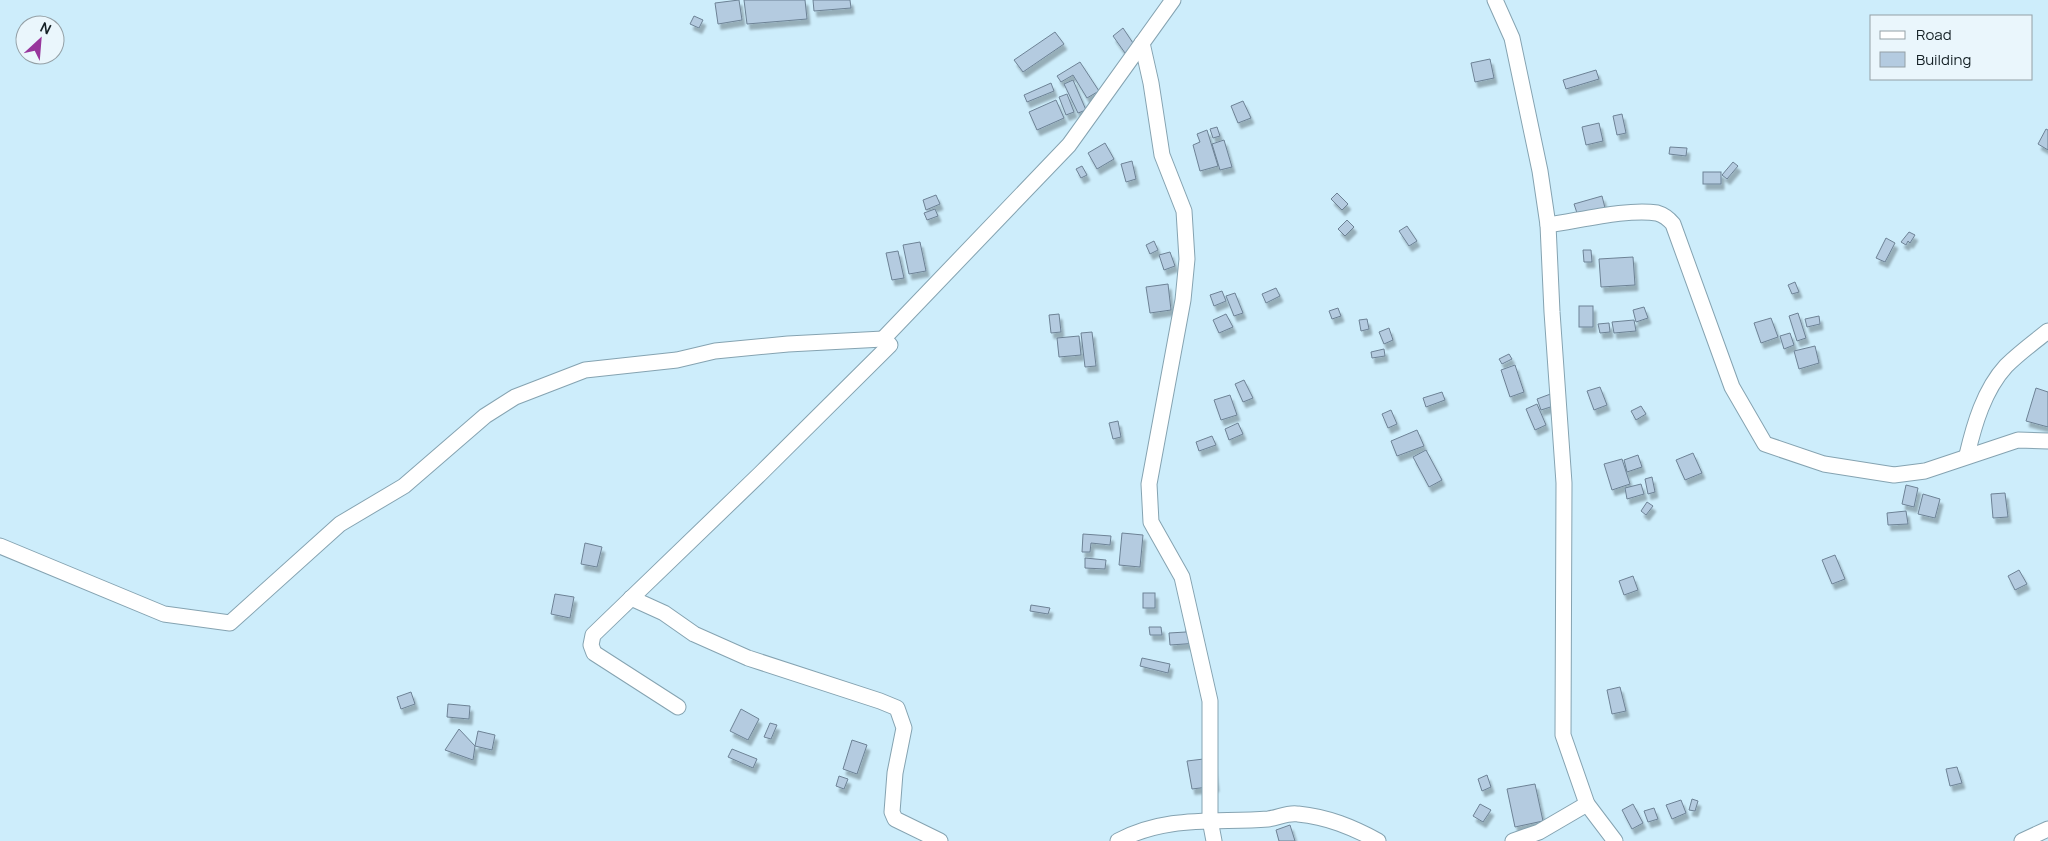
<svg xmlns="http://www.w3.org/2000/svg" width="2048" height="841" viewBox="0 0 2048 841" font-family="Manrope,sans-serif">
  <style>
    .building { fill: #b4cbe0; stroke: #6d8295; filter: url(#shadow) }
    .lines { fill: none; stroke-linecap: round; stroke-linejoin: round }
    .street-casing { stroke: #85a3b1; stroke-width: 17 }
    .street { stroke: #fff; stroke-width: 15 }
  </style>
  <defs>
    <filter id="shadow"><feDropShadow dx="3" dy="5.5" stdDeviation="1" flood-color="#0004"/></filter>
  </defs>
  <rect width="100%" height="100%" fill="#cdedfb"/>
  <g class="building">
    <path d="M739 0 742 20 718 24 715 3Z"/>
    <path d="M744 0H805L807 19 747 24Z"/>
    <path d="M813 0H850L851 8 814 11Z"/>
    <path d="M694 16 703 20 699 28 690 24Z"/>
    <path d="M1123 28 1135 46 1125 53 1113 36Z"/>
    <path d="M1055 32 1064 44 1023 72 1014 60Z"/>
    <path d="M1490 59 1494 78 1475 82 1471 63Z"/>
    <path d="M1080 62 1099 91 1087 98 1073 75 1061 82 1057 76Z"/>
    <path d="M1596 70 1599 79 1566 89 1563 80Z"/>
    <path d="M1073 80 1086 110 1078 113 1064 84Z"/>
    <path d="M1051 83 1054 91 1027 102 1024 95Z"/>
    <path d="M1067 94 1074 112 1066 115 1059 97Z"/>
    <path d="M1056 100 1064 118 1037 130 1029 112Z"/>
    <path d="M1243 101 1251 118 1238 123 1231 106Z"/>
    <path d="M1622 114 1626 133 1617 135 1613 116Z"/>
    <path d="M1599 123 1603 141 1586 145 1582 127Z"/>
    <path d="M1217 127 1220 136 1213 138 1210 129Z"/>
    <path d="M2046 129 2048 130V150L2038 144Z"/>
    <path d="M1207 130 1218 166 1200 171 1193 145 1200 142 1197 134Z"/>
    <path d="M1224 140 1232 167 1220 170 1212 144Z"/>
    <path d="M1105 143 1114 159 1097 169 1088 153Z"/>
    <path d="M1670 147 1687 148 1686 156 1669 154Z"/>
    <path d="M1132 161 1136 179 1126 182 1121 164Z"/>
    <path d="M1733 162 1738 166 1727 179 1722 175Z"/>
    <path d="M1082 166 1087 175 1081 178 1076 169Z"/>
    <rect x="1703" y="172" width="18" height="12"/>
    <path d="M1337 193 1348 204 1342 210 1331 199Z"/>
    <path d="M936 195 940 204 926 210 923 200Z"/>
    <path d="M1602 196 1605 208 1578 216 1574 204Z"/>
    <path d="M935 209 938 216 927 220 924 213Z"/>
    <path d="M1347 220 1354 227 1345 236 1338 229Z"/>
    <path d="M1407 226 1417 241 1409 246 1399 231Z"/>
    <path d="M1909 232 1915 235 1910 243 1908 241 1906 245 1901 242Z"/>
    <path d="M1886 238 1895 243 1885 262 1876 258Z"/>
    <path d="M1154 241 1158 250 1150 254 1146 245Z"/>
    <path d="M920 242 926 271 909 274 903 245Z"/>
    <path d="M1583 250H1591L1592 262H1584Z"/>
    <path d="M898 251 904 278 892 280 886 253Z"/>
    <path d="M1170 252 1175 266 1164 270 1159 255Z"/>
    <path d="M1633 257 1635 285 1601 287 1599 259Z"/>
    <path d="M1795 282 1799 292 1792 294 1788 285Z"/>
    <path d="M1168 284 1171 310 1150 313 1146 287Z"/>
    <path d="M1276 288 1280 296 1266 303 1262 294Z"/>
    <path d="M1222 291 1226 301 1214 306 1210 295Z"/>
    <path d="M1235 293 1243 313 1234 316 1226 296Z"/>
    <rect x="1579" y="306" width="14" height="21"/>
    <path d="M1644 307 1648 318 1636 322 1633 310Z"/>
    <path d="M1338 308 1341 316 1332 319 1329 311Z"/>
    <path d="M1798 313 1806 338 1797 341 1789 316Z"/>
    <path d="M1059 314 1061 332 1051 333 1049 315Z"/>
    <path d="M1226 314 1233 327 1219 333 1213 320Z"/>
    <path d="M1819 316 1820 324 1807 327 1805 319Z"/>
    <path d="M1771 318 1778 337 1761 343 1754 323Z"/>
    <path d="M1367 319 1369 329 1361 331 1359 320Z"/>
    <path d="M1634 320 1636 331 1614 333 1612 322Z"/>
    <path d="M1609 323 1610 332 1600 333 1598 324Z"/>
    <path d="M1389 328 1393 340 1384 344 1379 332Z"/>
    <path d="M1092 332 1096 366 1085 367 1081 333Z"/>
    <path d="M1790 333 1794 345 1784 349 1780 336Z"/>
    <path d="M1079 336 1081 355 1059 357 1057 338Z"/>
    <path d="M1815 346 1819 363 1799 369 1794 351Z"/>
    <path d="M1384 349 1385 356 1372 358 1371 352Z"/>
    <path d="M1509 354 1512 359 1502 364 1499 359Z"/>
    <path d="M1515 365 1524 392 1510 397 1501 370Z"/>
    <path d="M1244 380 1253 398 1243 402 1235 384Z"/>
    <path d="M1600 387 1607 405 1594 410 1587 391Z"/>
    <path d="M2036 388 2048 392V427L2026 421Z"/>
    <path d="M1442 392 1445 400 1426 407 1423 398Z"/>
    <path d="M1556 392 1560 404 1541 410 1537 399Z"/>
    <path d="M1230 395 1237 415 1221 420 1214 400Z"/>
    <path d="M1537 404 1546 425 1535 430 1526 409Z"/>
    <path d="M1641 406 1646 414 1636 420 1631 411Z"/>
    <path d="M1391 410 1397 424 1388 428 1382 414Z"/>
    <path d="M1118 421 1121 437 1113 439 1109 423Z"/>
    <path d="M1238 423 1243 434 1229 440 1225 429Z"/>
    <path d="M1417 430 1424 446 1397 456 1391 441Z"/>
    <path d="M1212 436 1216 445 1199 451 1196 442Z"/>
    <path d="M1426 450 1442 480 1429 487 1413 457Z"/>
    <path d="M1693 453 1702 473 1685 480 1676 460Z"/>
    <path d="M1638 455 1642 467 1627 472 1624 460Z"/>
    <path d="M1622 459 1630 484 1612 490 1604 464Z"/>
    <path d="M1652 477 1655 492 1648 494 1645 479Z"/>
    <path d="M1641 484 1644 494 1627 499 1625 488Z"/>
    <path d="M1906 485 1918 488 1914 507 1902 504Z"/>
    <path d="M2005 493 2008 517 1993 518 1991 494Z"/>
    <path d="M1923 494 1940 499 1935 518 1918 514Z"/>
    <path d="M1647 502 1653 506 1646 515 1641 511Z"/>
    <path d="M1906 511 1908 524 1888 525 1887 513Z"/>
    <path d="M1122 533 1143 535 1140 567 1119 565Z"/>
    <path d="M1083 534 1111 536 1110 545 1091 543 1090 552H1082Z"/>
    <path d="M585 543 602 547 597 567 581 564Z"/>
    <path d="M1835 555 1845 579 1832 584 1822 560Z"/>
    <path d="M1085 558 1106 560 1105 569 1085 568Z"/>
    <path d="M2019 570 2027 584 2015 590 2008 576Z"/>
    <path d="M1633 576 1638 590 1624 595 1619 581Z"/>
    <rect x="1143" y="593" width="12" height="15"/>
    <path d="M555 594 574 597 570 618 551 614Z"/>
    <path d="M1031 605 1050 608 1048 614 1030 611Z"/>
    <path d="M1186 625 1199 643 1170 645 1169 633 1186 632Z"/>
    <path d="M1149 627H1161L1162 635H1150Z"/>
    <path d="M1142 658 1170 664 1168 673 1140 666Z"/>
    <path d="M1620 687 1626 711 1612 714 1607 690Z"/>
    <path d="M411 692 415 704 401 709 397 697Z"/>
    <path d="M448 704 470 706 469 719 447 717Z"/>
    <path d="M741 709 759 719 748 740 730 731Z"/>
    <path d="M770 723 777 725 771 739 764 737Z"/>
    <path d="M459 729 475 746 473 760 445 750Z"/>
    <path d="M478 731 495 735 492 750 475 746Z"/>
    <path d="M852 740 867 745 857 774 843 769Z"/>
    <path d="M732 749 757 759 753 768 728 757Z"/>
    <path d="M1212 758 1216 786 1192 789 1187 761Z"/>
    <path d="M1957 767 1962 783 1950 786 1946 769Z"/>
    <path d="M1487 775 1491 787 1482 791 1478 779Z"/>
    <path d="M839 776 848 779 844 789 836 786Z"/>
    <path d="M1535 784 1543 821 1515 827 1507 789Z"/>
    <path d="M1692 799 1698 801 1695 811 1689 810Z"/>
    <path d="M1681 800 1686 813 1672 819 1666 805Z"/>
    <path d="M1480 804 1491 810 1483 822 1473 816Z"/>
    <path d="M1633 804 1643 823 1632 829 1622 810Z"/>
    <path d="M1654 808 1658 819 1648 822 1644 811Z"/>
    <path d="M1290 825 1295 841H1279L1276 830Z"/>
  </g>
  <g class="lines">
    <g class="street-casing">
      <g id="street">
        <path d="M1495 0 1512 38 1540 171 1548 225 1552 312 1564 483 1563 735 1587 804 1615 841"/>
        <path d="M1142 43 1151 83 1162 155 1184 211 1187 259 1183 300 1149 484 1151 522 1182 577 1210 701V820L1214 841"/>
        <path d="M1548 225C1578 221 1628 208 1657 213 1664 215 1668 218 1673 224L1732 387 1765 444 1824 464 1894 475 1925 471 2018 440 2048 441"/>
        <path d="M1967 455C1974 425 1984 390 2006 366 2019 353 2034 342 2048 331"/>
        <path d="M0 546 164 614 230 623 340 524 404 486 485 416 515 397 585 370 677 360 715 351 788 344 883 339"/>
        <path d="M631 598 664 613 694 634 748 658 880 701 897 708 904 728 895 773 892 812 895 819 940 841"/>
        <path d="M678 707 594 653 591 645 593 635 760 474 890 345 883 339 1069 145 1173 0"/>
        <path d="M1118 841C1167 815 1215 823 1268 819 1278 818 1288 812 1298 814 1328 817 1352 827 1378 841"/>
        <path d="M1513 841 1539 832 1587 804"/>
        <path d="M2022 841 2048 829"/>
      </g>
    </g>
    <use href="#street" class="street"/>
  </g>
  <rect x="1870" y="15" width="162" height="65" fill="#eaf6fc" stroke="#94a0a6"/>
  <rect x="1880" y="31" width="25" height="8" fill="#ffffff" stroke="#94a0a6"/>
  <text x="1916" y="40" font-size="15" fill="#142025">Road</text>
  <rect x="1880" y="52" width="25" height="15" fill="#b4cbe0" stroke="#94a0a6"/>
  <text x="1916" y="65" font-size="15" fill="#142025">Building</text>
  <g transform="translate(40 40) rotate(26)"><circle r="24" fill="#eaf6fc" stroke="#94a0a6"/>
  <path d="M0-4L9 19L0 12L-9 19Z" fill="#98369c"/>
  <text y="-8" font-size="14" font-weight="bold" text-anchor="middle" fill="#142025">N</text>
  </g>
</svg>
